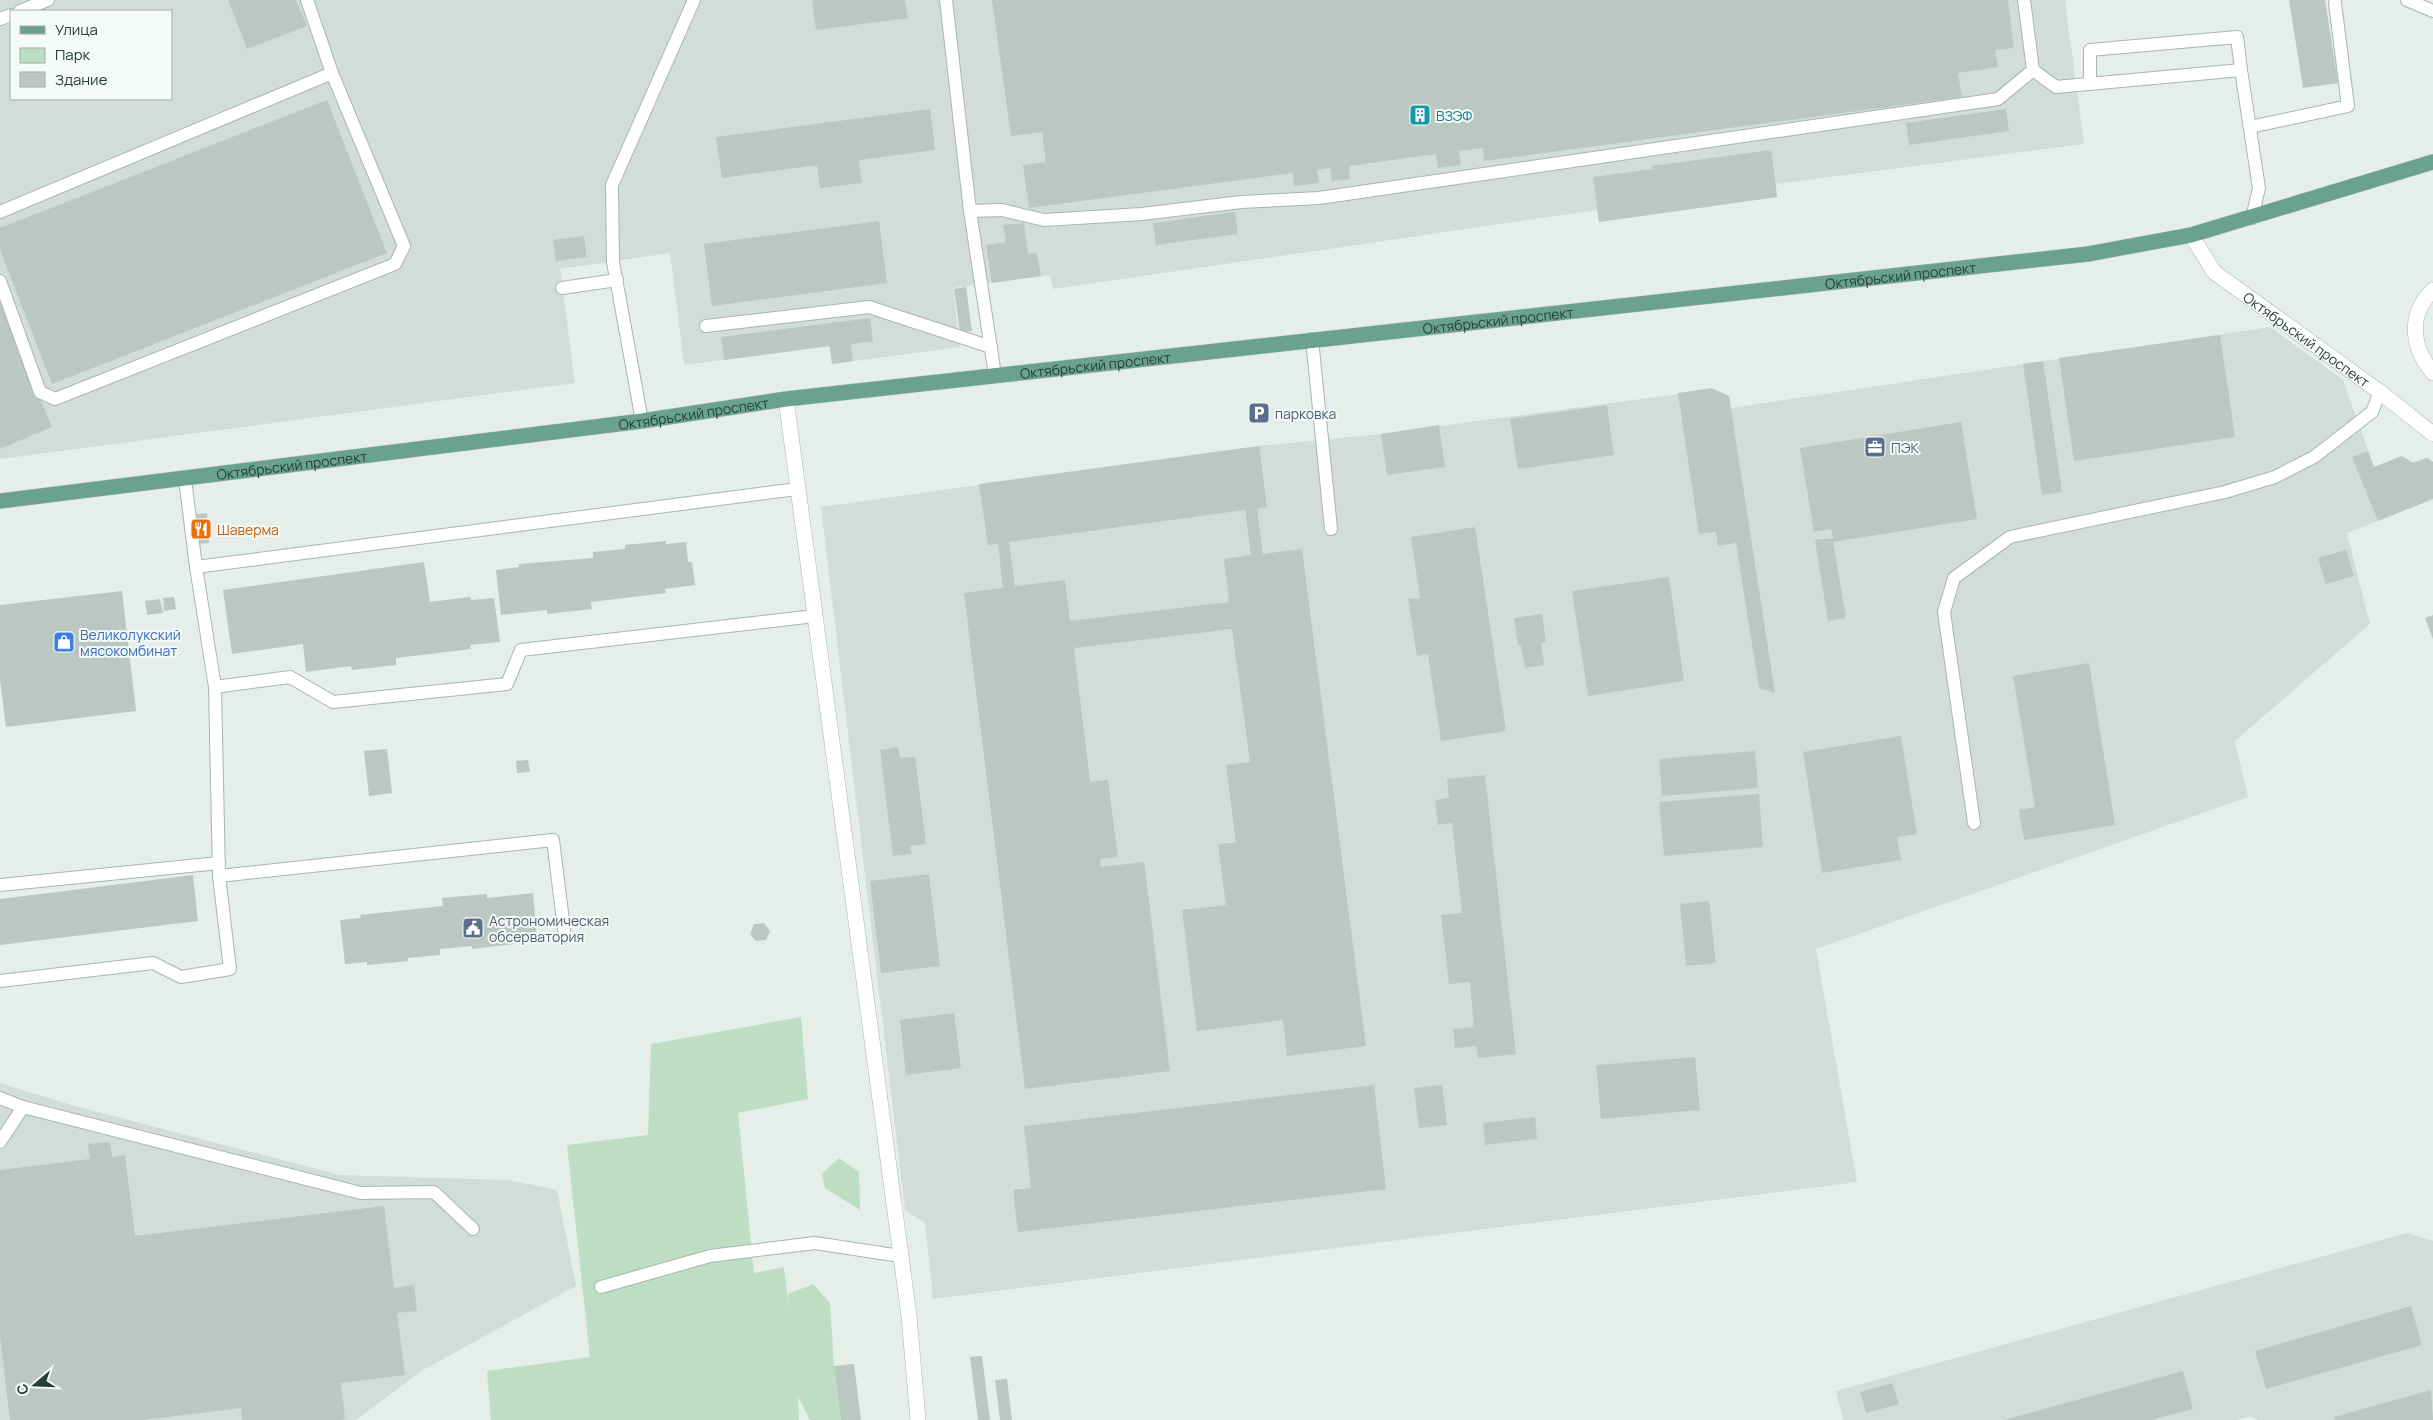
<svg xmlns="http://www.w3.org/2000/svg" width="2433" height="1420" viewBox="0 0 2433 1420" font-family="Manrope,sans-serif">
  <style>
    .built { fill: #d3ddd7; fill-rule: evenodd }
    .green { fill: #bedec4 }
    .building { fill: #bac8c1; fill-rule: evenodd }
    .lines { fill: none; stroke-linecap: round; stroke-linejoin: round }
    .lane-casing { stroke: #a7b6af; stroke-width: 14 }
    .street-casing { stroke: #a7b6af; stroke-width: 16 }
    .primary-casing { stroke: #c2c9c6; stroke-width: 16 }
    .lane { stroke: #fff; stroke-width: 12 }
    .street { stroke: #fff; stroke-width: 15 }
    .primary { stroke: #6aa28e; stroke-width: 15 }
    .labels { text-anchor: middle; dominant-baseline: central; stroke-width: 4; stroke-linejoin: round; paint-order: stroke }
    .culture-label { font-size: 14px; fill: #0d838f; stroke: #f5faf7; text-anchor: start }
    .street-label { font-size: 14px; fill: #243f35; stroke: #f5faf7 }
    .service-label { font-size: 14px; fill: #4e5e75; stroke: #f5faf7; text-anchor: start }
    .food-label { font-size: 14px; fill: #c56008; stroke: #f5faf7; text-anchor: start }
    .shop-label { font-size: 14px; fill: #366cbe; stroke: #f5faf7; text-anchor: start }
  </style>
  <rect width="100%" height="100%" fill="#e5eee9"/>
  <g class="built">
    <path d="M0 0H2065L2084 144 1776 184 1777 197 1599 222 1597 210 1053 289 1050 275 953 288 960 347 832 364 829 346 684 365 670 253 560 269 575 383 0 459ZM11 11H171V99H11Z"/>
    <path d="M2270 327 2343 380 2374 467 2402 456 2413 463 2427 458 2433 462 2378 521 2347 533 2370 624 2235 741 2248 797 1816 949 1857 1182 933 1299 925 1223 905 1210 821 507 1259 446 1381 434 1678 394 1731 408Z"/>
    <path d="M0 1083 75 1106 340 1175 508 1180 557 1190 576 1286 423 1370 356 1420H0Z"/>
    <path d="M2407 1233 2433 1241V1420H2258L2251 1416 2236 1420H1843L1836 1391Z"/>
  </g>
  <g class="green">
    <path d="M801 1017 808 1099 738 1113 754 1273 784 1267 789 1310 788 1294 813 1284 830 1303 834 1366 841 1420H810L798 1397 799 1420H491L487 1371 590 1357 567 1145 648 1135 651 1044Z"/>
    <path d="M839 1158 859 1172 860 1210 825 1188 822 1174Z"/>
  </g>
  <g class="building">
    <path d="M228 0H296L307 26 247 49Z"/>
    <path d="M812 0H905L908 18 816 30Z"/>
    <path d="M992 0H2008L2014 48 1995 50 1998 67 1958 73 1962 97 1484 161 1483 148 1459 151 1461 165 1438 168 1436 154 1349 166 1350 179 1332 181 1330 168 1317 170 1319 183 1294 186 1293 173 1029 208 1023 165 1046 162 1042 132 1011 136Z"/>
    <path d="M2289 0H2325L2338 83 2303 88Z"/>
    <path d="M327 100 387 253 52 384 0 250V228Z"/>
    <path d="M930 109 935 150 859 160 862 183 820 188 817 165 722 178 716 137Z"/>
    <path d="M2006 109 2009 131 1909 145 1906 123Z"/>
    <path d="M1771 150 1777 197 1599 222 1593 177 1653 169 1652 166Z"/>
    <path d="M1235 212 1238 234 1156 245 1153 223Z"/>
    <path d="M879 221 887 283 712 306 704 244Z"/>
    <path d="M1024 223 1028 254 1037 253 1041 276 992 283 986 245 1006 242 1003 225Z"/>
    <path d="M584 236 587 257 556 261 553 240Z"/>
    <path d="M966 287 972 331 960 332 954 289Z"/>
    <path d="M0 303 52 427 0 449Z"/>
    <path d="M870 318 873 341 851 344 853 361 832 364 830 346 724 360 721 337Z"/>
    <path d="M2220 335 2235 437 2074 461 2059 358Z"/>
    <path d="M2043 361 2062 492 2042 495 2023 364Z"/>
    <path d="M1712 388 1729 396 1775 693 1759 688 1736 543 1718 546 1716 532 1699 534 1678 393Z"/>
    <path d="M1607 405 1614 455 1518 469 1510 419Z"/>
    <path d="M1961 422 1977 519 1833 542 1846 618 1828 621 1815 540 1833 538 1831 529 1814 532 1800 448Z"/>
    <path d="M1439 425 1445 467 1387 475 1381 434Z"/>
    <path d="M1259 446 1267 507 1257 509 1263 554 1302 549 1366 1046 1287 1056 1283 1020 1197 1031 1182 910 1226 905 1218 844 1236 843 1226 765 1250 762 1232 629 1074 648 1090 782 1108 780 1118 857 1100 859 1101 867 1144 862 1170 1071 1025 1089 964 593 1003 588 998 544 988 545 979 484ZM1245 510 1251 555 1224 559 1229 602 1070 621 1065 580 1015 586 1009 542Z"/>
    <path d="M2368 451 2374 467 2402 456 2413 463 2427 458 2433 462V499L2378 521 2352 457Z"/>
    <path d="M207 513 209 543 196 544 192 515Z"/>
    <path d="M1475 527 1506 731 1441 741 1428 654 1417 656 1408 599 1420 598 1411 537Z"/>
    <path d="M666 541V544L686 542 688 562H692L695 585 665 589 666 593 591 602 592 609 547 614V610L501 615 496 570 519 567V564L593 558V552L625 549V545Z"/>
    <path d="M2346 550 2354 576 2326 584 2318 558Z"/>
    <path d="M424 562 430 602 470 597 471 600 494 598 500 642 470 645 471 649 396 658V665L352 670 351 666 306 672 303 644 232 654 223 590Z"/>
    <path d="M1669 577 1684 681 1588 696 1572 591Z"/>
    <path d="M122 591 136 711 6 727 0 679V605Z"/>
    <path d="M174 597 176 609 164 611 163 598Z"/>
    <path d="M160 599 163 613 147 615 145 601Z"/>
    <path d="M1542 614 1546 642 1541 643 1544 665 1525 668 1521 645 1518 646 1514 618Z"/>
    <path d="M2433 615V639L2425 618Z"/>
    <path d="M2089 663 2115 825 2024 840 2019 810 2035 807 2013 676Z"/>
    <path d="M1901 736 1917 834 1897 837 1901 860 1822 873 1803 752Z"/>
    <path d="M898 747 900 758 915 757 926 844 910 846 912 854 893 856 880 750Z"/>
    <path d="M387 749 392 793 369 796 364 751Z"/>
    <path d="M1755 751 1758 788 1662 796 1659 759Z"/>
    <path d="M528 760 530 772 517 773 516 761Z"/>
    <path d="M1485 775 1516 1054 1478 1058 1476 1046 1455 1048 1453 1029 1474 1027 1470 982 1449 984 1441 915 1462 913 1452 823 1438 825 1435 800 1449 798 1447 779Z"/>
    <path d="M1759 794 1763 847 1664 856 1659 802Z"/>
    <path d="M929 874 940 966 881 973 870 881Z"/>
    <path d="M193 875 198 921 0 945V899Z"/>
    <path d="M533 893 537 939 514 941V944L472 949V946L440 949V955L408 958V961L367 965V962L345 964 340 920 361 918 360 915 443 906 442 898 487 894V898Z"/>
    <path d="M1709 901 1716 963 1686 966 1680 904Z"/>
    <path d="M764 923 770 931 766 940 756 941 750 934 754 924Z"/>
    <path d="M954 1013 961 1068 906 1075 900 1020Z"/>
    <path d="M1695 1057 1700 1110 1601 1119 1596 1065Z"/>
    <path d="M1374 1085 1386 1189 1018 1232 1013 1190 1031 1188 1024 1126Z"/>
    <path d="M1442 1085 1447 1125 1419 1128 1414 1088Z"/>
    <path d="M1535 1117 1537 1139 1485 1145 1483 1123Z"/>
    <path d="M110 1142 112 1157 125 1155 135 1236 384 1206 394 1288 414 1285 417 1311 397 1313 405 1375 341 1383 345 1419 339 1420H242L241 1408 143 1420H10L0 1336V1170L90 1159 88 1144Z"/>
    <path d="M2411 1306 2422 1345 2266 1389 2255 1351Z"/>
    <path d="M982 1356 990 1420H978L970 1357Z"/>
    <path d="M854 1364 861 1420H841L834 1366Z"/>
    <path d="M2183 1371 2193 1409 2151 1420H2004Z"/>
    <path d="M1007 1379 1012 1420H1000L995 1380Z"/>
    <path d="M1892 1383 1899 1404 1866 1413 1860 1392Z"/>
    <path d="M2431 1390 2433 1420H2335L2334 1417Z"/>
  </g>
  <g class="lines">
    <g class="lane-casing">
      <g id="lane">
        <path d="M946 0 970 211 995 375"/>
        <path d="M2407 0 2433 11"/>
        <path d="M20 11 48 0"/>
        <path d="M0 19 11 15"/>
        <path d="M2033 70 2056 87 2241 70 2259 188 2252 218"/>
        <path d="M2090 84V50L2237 37 2241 70"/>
        <path d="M2250 127 2348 106 2335 3"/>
        <path d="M970 211 1002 210 1044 220 1142 214 1241 202 1319 198 1998 99 2033 70 2024 0"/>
        <path d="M0 212 332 73"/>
        <path d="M0 281 40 392 55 399 395 264 404 246 332 73 307 0"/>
        <path d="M562 288 617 280"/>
        <path d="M706 326 869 307 991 347"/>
        <path d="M1312 339 1331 529"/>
        <path d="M642 421 613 262 612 185 694 0"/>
        <path d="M196 567 797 489"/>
        <path d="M215 687 290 677 333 702 507 684 521 650 815 616"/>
        <path d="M1974 823 1944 612 1954 578 2010 537 2225 492 2275 477 2314 457 2372 412 2380 392"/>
        <path d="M219 876 553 840 565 937"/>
        <path d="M0 885 219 863"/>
        <path d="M0 981 153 963 181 977 230 969 219 876 215 687 196 567 185 479"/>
        <path d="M0 1098 23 1107 361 1193 434 1192 473 1229"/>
        <path d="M0 1142 23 1107"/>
        <path d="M601 1287 710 1256 815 1243 900 1256"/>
      </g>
    </g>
    <g class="street-casing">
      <g id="street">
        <path id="s1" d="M2191 235 2214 272 2380 392 2433 434"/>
        <path d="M2433 290C2407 315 2412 348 2433 373"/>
        <path d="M786 399 909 1316 918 1420"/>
      </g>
    </g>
    <g class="primary-casing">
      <g id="primary">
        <path id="s2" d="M0 501 642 421 786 399 2088 254 2191 235 2433 162"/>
      </g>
    </g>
    <use href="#lane" class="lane"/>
    <use href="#street" class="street"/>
    <use href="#primary" class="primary"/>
  </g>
  <defs>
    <g id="building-square" transform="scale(1.125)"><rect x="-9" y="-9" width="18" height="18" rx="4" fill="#0f9aa8" stroke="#f5faf7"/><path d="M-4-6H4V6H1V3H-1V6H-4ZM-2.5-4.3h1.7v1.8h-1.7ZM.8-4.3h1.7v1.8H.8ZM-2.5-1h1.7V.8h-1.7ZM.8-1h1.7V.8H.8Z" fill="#fff"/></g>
    <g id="parking-square" transform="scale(1.125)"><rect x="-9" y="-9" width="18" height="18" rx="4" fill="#5c6f8a" stroke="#f5faf7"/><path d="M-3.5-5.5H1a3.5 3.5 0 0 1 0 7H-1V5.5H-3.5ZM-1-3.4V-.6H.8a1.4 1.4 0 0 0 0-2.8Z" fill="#fff"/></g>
    <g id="office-square" transform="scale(1.125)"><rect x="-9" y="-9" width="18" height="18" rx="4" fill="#5c6f8a" stroke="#f5faf7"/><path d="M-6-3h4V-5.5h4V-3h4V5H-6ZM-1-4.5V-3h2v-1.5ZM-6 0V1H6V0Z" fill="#fff"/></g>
    <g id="restaurant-square" transform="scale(1.125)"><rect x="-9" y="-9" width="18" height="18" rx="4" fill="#e8710a" stroke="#f5faf7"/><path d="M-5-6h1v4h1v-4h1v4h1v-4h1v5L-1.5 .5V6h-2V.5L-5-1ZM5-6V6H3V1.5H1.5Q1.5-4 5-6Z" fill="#fff"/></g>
    <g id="shop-square" transform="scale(1.125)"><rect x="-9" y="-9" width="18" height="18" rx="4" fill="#3f7fe0" stroke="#f5faf7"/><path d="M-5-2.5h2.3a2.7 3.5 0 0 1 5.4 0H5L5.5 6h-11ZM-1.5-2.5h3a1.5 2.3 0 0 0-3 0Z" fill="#fff"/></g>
    <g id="civic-square" transform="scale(1.125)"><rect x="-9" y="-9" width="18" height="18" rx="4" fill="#5c6f8a" stroke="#f5faf7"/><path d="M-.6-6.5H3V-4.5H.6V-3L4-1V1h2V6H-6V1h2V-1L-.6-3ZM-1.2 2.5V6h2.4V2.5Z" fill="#fff"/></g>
  </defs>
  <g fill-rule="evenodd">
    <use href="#building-square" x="1420" y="115"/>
    <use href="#parking-square" x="1259" y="413"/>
    <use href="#office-square" x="1875" y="447"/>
    <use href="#restaurant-square" x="201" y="529"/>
    <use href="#shop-square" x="64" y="642"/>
    <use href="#civic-square" x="473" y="928"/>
  </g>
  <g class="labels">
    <g class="culture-label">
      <text x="1436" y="115">ВЗЭФ</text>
    </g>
    <g class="street-label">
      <text stroke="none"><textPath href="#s2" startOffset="1914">Октябрьский проспект</textPath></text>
      <text stroke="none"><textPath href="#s2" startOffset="1509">Октябрьский проспект</textPath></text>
      <text stroke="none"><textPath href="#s1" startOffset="158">Октябрьский проспект</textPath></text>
      <text stroke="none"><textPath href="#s2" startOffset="1104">Октябрьский проспект</textPath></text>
      <text stroke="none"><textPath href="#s2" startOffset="699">Октябрьский проспект</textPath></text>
      <text stroke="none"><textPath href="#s2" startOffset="294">Октябрьский проспект</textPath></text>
    </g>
    <g class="service-label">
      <text x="1275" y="413">парковка</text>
      <text x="1891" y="447">ПЭК</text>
      <text x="489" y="920">Aстрономическая<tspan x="489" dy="16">обсерватория</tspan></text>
    </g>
    <g class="food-label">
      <text x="217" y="529">Шаверма</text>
    </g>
    <g class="shop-label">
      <text x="80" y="634">Великолукский<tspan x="80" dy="16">мясокомбинат</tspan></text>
    </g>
  </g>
  <rect x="10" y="10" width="162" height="90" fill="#f5faf7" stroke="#a1afa9"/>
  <rect x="20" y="26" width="25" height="8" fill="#6aa28e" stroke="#a1afa9"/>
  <text x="55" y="35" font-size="15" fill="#243f35">Улица</text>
  <rect x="20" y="48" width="25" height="15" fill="#bedec4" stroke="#a1afa9"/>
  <text x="55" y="60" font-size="15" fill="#243f35">Парк</text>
  <rect x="20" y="72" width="25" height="15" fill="#bac8c1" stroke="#a1afa9"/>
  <text x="55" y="85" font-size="15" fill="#243f35">Здание</text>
  <g transform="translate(35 1385) rotate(251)" stroke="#f5faf7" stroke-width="4" paint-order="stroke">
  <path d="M0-4L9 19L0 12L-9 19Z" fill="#243f35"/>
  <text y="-8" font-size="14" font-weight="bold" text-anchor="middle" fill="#243f35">С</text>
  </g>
</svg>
